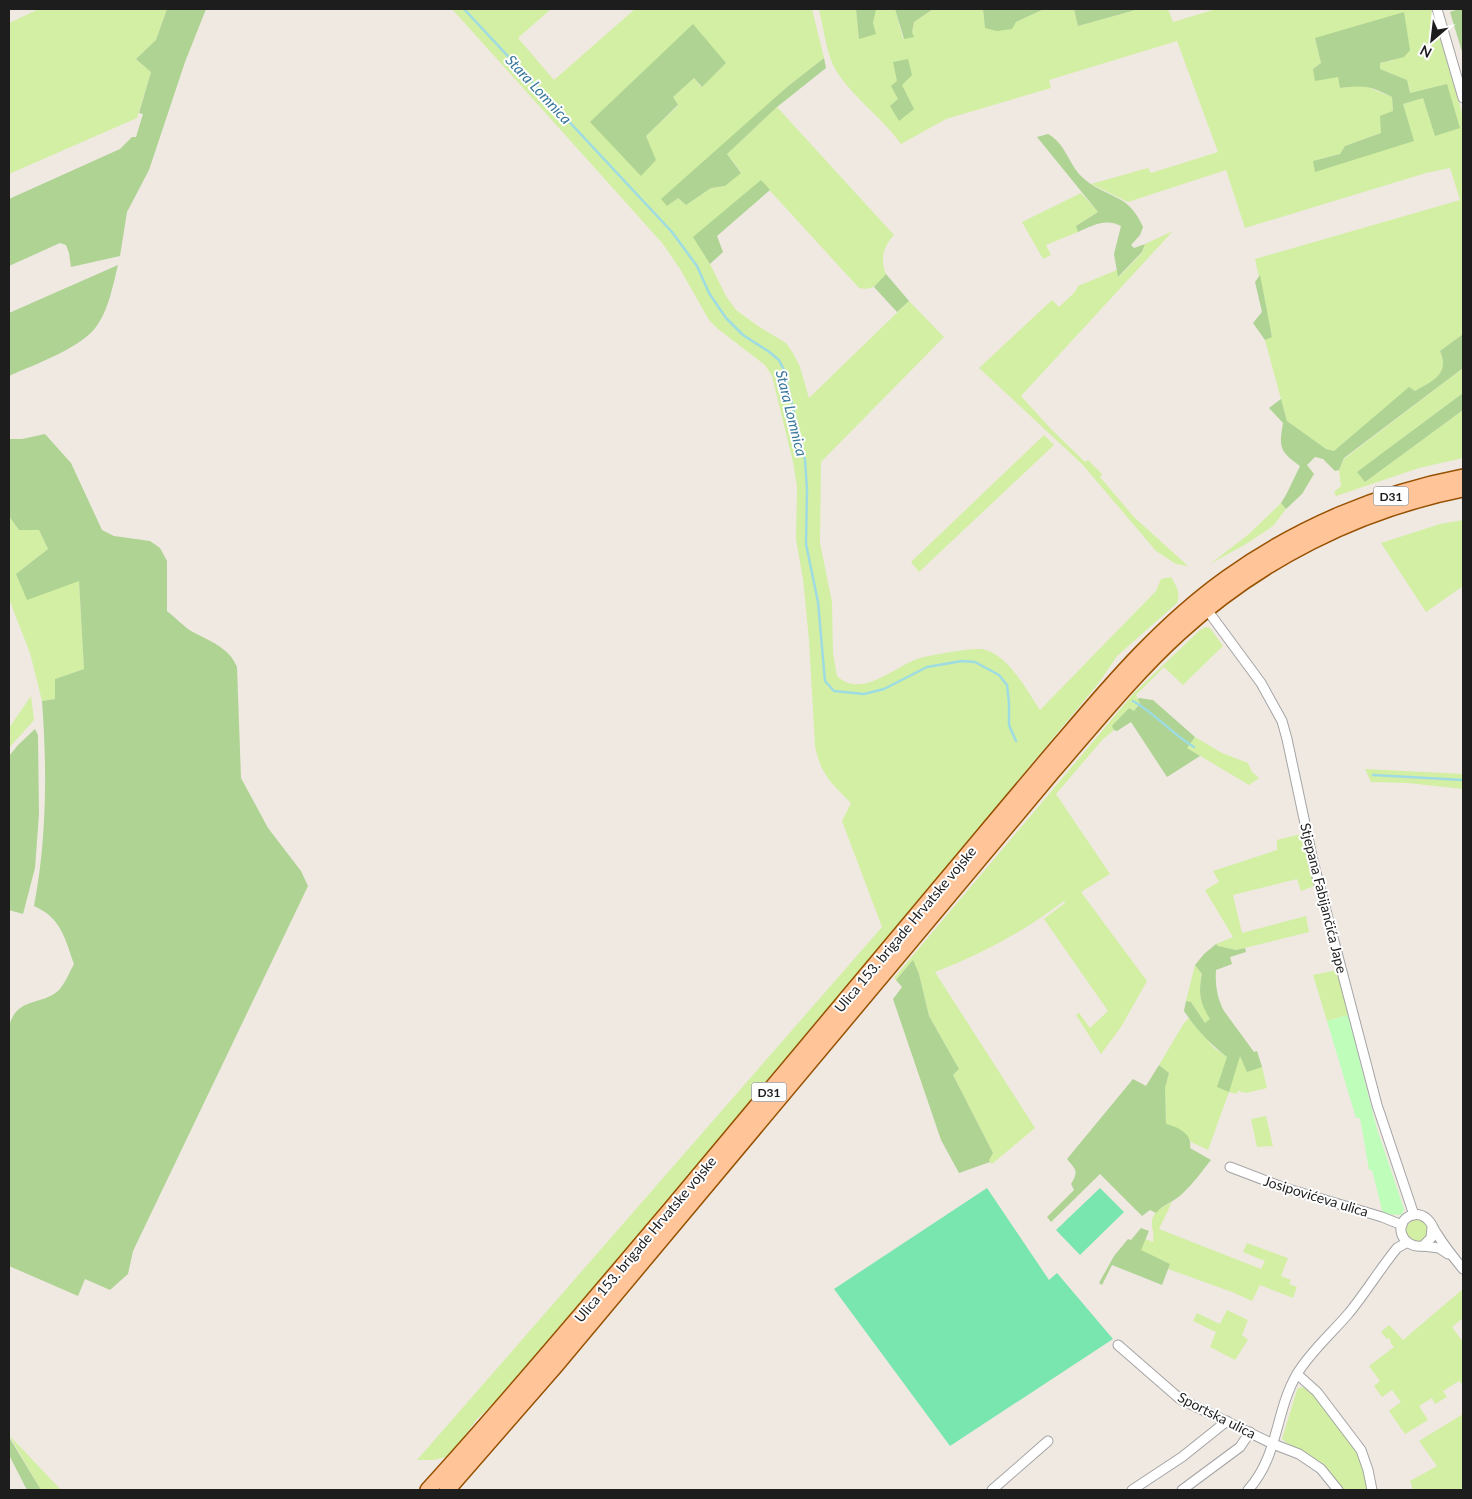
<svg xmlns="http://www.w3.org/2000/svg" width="1472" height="1499" viewBox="0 0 1472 1499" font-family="Lato,sans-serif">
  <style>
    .grass { fill: #d2efa3; fill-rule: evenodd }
    .forest { fill: #aed393 }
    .park { fill: #befeba }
    .pitch { fill: #78e6ae }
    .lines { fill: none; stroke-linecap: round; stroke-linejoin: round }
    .stream { stroke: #9edbe2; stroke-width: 2.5 }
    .street-casing { stroke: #a4a4a4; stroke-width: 11 }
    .primary-casing { stroke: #975100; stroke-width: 18 }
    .street { stroke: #fff; stroke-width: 9 }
    .primary { stroke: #ffc598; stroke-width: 15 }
    .labels { text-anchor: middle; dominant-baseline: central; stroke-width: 4; stroke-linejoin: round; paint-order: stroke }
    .shield { fill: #fff; stroke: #616161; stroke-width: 1 }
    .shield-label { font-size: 12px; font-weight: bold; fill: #1d1d1d }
    .street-label { font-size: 14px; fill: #1d1d1d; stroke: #fff }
    .water-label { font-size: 15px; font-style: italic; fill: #3a789d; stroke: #fff }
  </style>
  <rect width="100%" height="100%" fill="#f0e9e2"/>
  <g class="grass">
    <path d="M39 9H167L156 40 136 59 151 72 137 118 9 174V23Z"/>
    <path d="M452 9H551L518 38 554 80 635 9H812L824 58 787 87 678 198 686 205 711 188 725 186 741 172 727 154 777 107 894 235C883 247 880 259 886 274 877 284 874 291 859 288L761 181 694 237 710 264 726 296 736 310 758 326 786 343 793 353 800 367 809 398 909 301 944 337 821 462 820 543 832 602 833 653 837 676C862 700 896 665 920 658 930 655 970 648 981 649 984 649 988 651 991 652 1012 662 1028 692 1040 710L1156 591 1161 579 1171 577C1176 585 1181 594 1177 603L1117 656 1098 684 521 1378 477 1419 455 1449 446 1457 433 1460H417L882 927 842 821 851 803C831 783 821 775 815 746L809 640 803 579 796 540 797 487 793 462 772 376 765 365 718 329 709 320 680 269 663 244ZM726 63 701 87 694 78 673 97 678 106 646 136 650 148 590 122Z"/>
    <path d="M819 9H856L859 39 873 23 875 9H895L903 39 912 32 914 22 933 9H983L985 28 1016 22 1044 9H1074L1078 26 1139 9H1168L1173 22 1216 9H1431L1463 116V334L1440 351C1450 375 1433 381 1415 391L1409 388 1334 451 1326 449 1287 421 1265 340 1272 336 1255 259 1460 200 1450 168 1426 173 1245 228 1226 170 1128 202 1091 184 1148 168 1151 173 1218 152 1177 41 1049 80 1051 88 946 119 901 144C882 117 847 93 833 65 826 49 823 26 819 9ZM1315 38 1394 60 1380 63V69L1407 80 1410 93 1447 84 1435 135 1423 98 1403 104 1413 141 1313 161 1340 154 1345 146 1381 133 1393 111 1392 97 1362 85 1341 88 1338 77 1313 69 1321 63Z"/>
    <path d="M1081 193 1098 212 1076 226 1078 232 1046 245 1051 255 1043 259 1022 222Z"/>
    <path d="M1173 231 1021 396 1051 429 1085 462 1088 460 1102 474 1100 477 1134 517 1188 566 1176 564 1156 551 1082 464 979 368 1052 300 1059 307 1075 292 1078 286 1117 270 1119 277 1142 253 1145 244Z"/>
    <path d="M1463 368V393L1358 472 1365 482 1463 410V458L1419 468 1336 496 1334 492 1341 486 1339 470 1344 459Z"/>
    <path d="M1044 435 1054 445 919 572 911 562Z"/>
    <path d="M1281 503 1286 509 1273 526 1246 544 1210 564 1249 534Z"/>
    <path d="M9 516 19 530H39L48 549 16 574 79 581 84 669 55 679V699L42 701 30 653 9 599Z"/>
    <path d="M1463 520V586L1426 612 1381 543 1440 524Z"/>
    <path d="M1206 627 1210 628 1223 646 1183 685 1164 667 1136 695 1140 702 1134 711 1129 708 1113 726 1114 730 1103 739 1056 794 1110 874 1081 892 1147 981 1121 1027 1101 1054 1076 1015 1079 1013 1090 1028 1108 1011 1044 919 1065 903 1064 901C1025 931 980 955 935 972L1035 1128 992 1164 988 1160 993 1153 953 1075 959 1069 929 1016 919 974 913 961 896 980 894 978 1134 693 1200 630Z"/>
    <path d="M31 696 34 720 9 748V728Z"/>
    <path d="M1195 737 1222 753 1248 763 1252 772 1259 778 1249 785 1187 748Z"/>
    <path d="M1365 769 1463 774V789L1408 783 1371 782Z"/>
    <path d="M1301 834 1314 886 1301 891 1297 879 1233 895 1242 933 1306 916 1309 932 1237 950 1217 946 1216 944 1233 937 1205 890 1219 882 1213 871 1277 850V840Z"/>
    <path d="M1195 965 1202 974C1198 991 1201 1005 1211 1019L1205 1023 1191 1002 1186 1001Z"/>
    <path d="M1337 970 1348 1015 1327 1021 1313 975Z"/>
    <path d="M1189 1018 1214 1048 1227 1057 1240 1056 1247 1071 1262 1067 1267 1088 1246 1093 1238 1091 1236 1094 1229 1092 1208 1150 1191 1142C1187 1132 1176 1127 1166 1124L1165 1088 1169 1073 1159 1065 1184 1023Z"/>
    <path d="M1266 1116 1273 1146 1257 1147 1251 1119Z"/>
    <path d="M1172 1202 1159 1229 1261 1269 1265 1261 1243 1252 1247 1243 1288 1258 1281 1276 1291 1280 1289 1284 1297 1287 1293 1298 1260 1285 1252 1301 1232 1292 1168 1269 1170 1264 1140 1250 1145 1239 1153 1242C1154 1235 1153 1232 1152 1226 1150 1213 1162 1207 1172 1202Z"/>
    <circle cx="1417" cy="1231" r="11"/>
    <path d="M1463 1289V1318L1452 1327 1463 1342V1383L1462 1384 1459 1381 1443 1391 1447 1397 1435 1404 1432 1398 1419 1406 1428 1420 1405 1434 1389 1411 1401 1402 1392 1390 1382 1397 1374 1386 1380 1381 1369 1366 1394 1347 1390 1342 1391 1341 1389 1338 1387 1339 1381 1332 1389 1325 1403 1340Z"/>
    <path d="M1227 1310 1248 1320 1242 1335 1248 1340 1235 1360 1210 1347 1216 1332 1193 1321 1197 1313 1220 1324Z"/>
    <path d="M1303 1387C1316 1395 1352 1438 1358 1453 1363 1465 1366 1478 1370 1490H1341L1282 1439 1297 1390 1298 1388Z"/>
    <path d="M1463 1414V1490H1413L1410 1481 1437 1466 1419 1441Z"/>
    <path d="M9 1435 61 1490H41Z"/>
  </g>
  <g class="forest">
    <path d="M167 9H206L185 62 149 170 127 212 120 256 71 267 69 253 66 245 60 243 9 266V199L120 149 132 137H136L143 114 139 113 151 72 136 59 156 40Z"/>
    <path d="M856 9H876L873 23 876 34 859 39Z"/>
    <path d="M895 9H933L914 22 912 32 914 37 904 39Z"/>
    <path d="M983 9H1044L1016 22 1012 29 997 31 985 28Z"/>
    <path d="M1074 9H1139L1078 26Z"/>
    <path d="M1459 9H1463V55L1450 12Z"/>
    <path d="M1404 12 1410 50 1404 57 1380 63V69L1407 80 1410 93 1447 84 1460 128 1435 136 1423 98 1403 104 1414 141 1315 172 1313 161 1340 154 1345 146 1381 133 1380 116 1393 111 1392 97C1369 86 1366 85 1340 88L1338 77 1315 81 1313 69 1321 63 1315 38Z"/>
    <path d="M693 24 726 63 702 87 694 78 673 97 678 105 646 136 656 160 641 176 590 122Z"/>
    <path d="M824 58 826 68 777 107 727 154 741 173 725 186 711 188 686 205 678 198 667 206 661 199 787 87Z"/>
    <path d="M908 59 912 75 902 85 914 109 899 121 890 106 898 99 891 86 897 81 893 62Z"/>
    <path d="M1048 134C1065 143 1069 164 1081 176 1104 199 1128 191 1143 227L1140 235 1131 245 1134 248 1145 244 1142 252 1118 277 1114 254 1121 226C1106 218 1093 225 1078 232L1076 226 1098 212 1037 137Z"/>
    <path d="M761 180 770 190 717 236 723 252 710 264 693 237Z"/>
    <path d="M118 265C113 285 109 307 98 324 83 348 35 364 9 376V313Z"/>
    <path d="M886 274 909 301 897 312 874 287Z"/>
    <path d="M1260 275 1272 337 1265 340 1253 323 1262 312 1255 282Z"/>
    <path d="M1463 334V368L1344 458 1339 470 1335 471 1323 459 1315 457 1307 465 1314 474 1302 494 1286 509 1281 503 1286 495 1300 466C1279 451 1279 447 1283 423L1269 408 1281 399 1287 421 1326 449 1334 451 1409 387 1415 391C1433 381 1450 374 1440 351Z"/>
    <path d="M1463 393V410L1365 482 1357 472Z"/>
    <path d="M45 434 71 463 102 530 114 536 150 541 160 548 167 561V611C175 617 183 626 191 631 209 641 229 647 237 667L241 778 268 828 301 871 308 886 133 1251 128 1274 110 1290 85 1279 78 1296 9 1266V1026C17 997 40 1006 58 991 65 984 69 973 74 964 68 948 64 929 51 917 46 912 40 909 34 906 47 838 47 769 42 701L55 699V679L84 669 79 581 27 600 16 574 48 549 39 530H19L9 516V439H22Z"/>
    <path d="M1139 698 1153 700 1195 737 1187 748 1200 756 1167 777 1131 722 1117 731 1114 730 1112 726 1129 708 1134 711 1140 703 1138 700Z"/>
    <path d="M35 729 38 735 39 814 35 868 23 914 9 910V756L18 745Z"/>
    <path d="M1216 944 1218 946 1236 950 1245 948 1246 952 1230 957 1232 964 1216 970C1215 984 1217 998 1224 1011L1254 1052 1257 1051 1262 1067 1247 1072 1240 1056 1229 1092 1217 1087 1227 1057C1210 1044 1196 1029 1184 1011L1186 1001 1191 1002 1205 1023 1210 1019C1200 1003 1198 993 1202 974L1195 965 1204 954Z"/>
    <path d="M913 960 919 974 929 1016 959 1069 953 1075 993 1153 989 1160 990 1162 959 1173 941 1140 893 999 902 987 896 980Z"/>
    <path d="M1159 1065 1169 1073 1165 1088 1166 1124C1178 1127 1193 1134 1190 1148L1211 1160C1202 1171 1193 1184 1182 1194 1174 1202 1163 1204 1156 1213L1150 1210 1142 1216 1100 1174 1051 1222 1047 1217 1074 1190 1071 1184C1079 1171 1076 1170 1067 1159L1133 1079 1146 1086Z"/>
    <path d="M1141 1228 1149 1231 1141 1250 1170 1264 1162 1285 1112 1265 1102 1285 1099 1283 1114 1256 1128 1239 1131 1240Z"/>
    <path d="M9 1437 41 1490H27L9 1455Z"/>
  </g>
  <path class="park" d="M1348 1015 1377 1129 1404 1209 1402 1215 1383 1214 1372 1170H1369L1360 1118H1356L1327 1021Z"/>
  <g class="pitch">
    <path d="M987 1188 1049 1280 1057 1273 1113 1339 950 1446 834 1289Z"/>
    <path d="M1100 1188 1124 1212 1080 1255 1056 1230Z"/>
  </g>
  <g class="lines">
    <g class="stream">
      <path d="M464 9 672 232 697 266 709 293 726 318 743 335 768 351 779 360 784 370 805 460 807 490 806 544 818 602 825 681 834 691 864 694 884 689 927 667 962 661 975 662 999 675 1007 685 1009 703V725L1016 741"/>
      <path d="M1133 701C1156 714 1172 734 1194 747"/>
      <path d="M1373 775 1463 780"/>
    </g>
    <g class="street-casing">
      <g id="street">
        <path d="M1437 9 1463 98"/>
        <path d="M1205 607 1261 683 1282 721 1287 739 1313 861 1377 1105 1414 1215"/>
        <path d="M1230 1167 1285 1188 1382 1217 1402 1225"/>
        <path d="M1432 1227 1431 1238 1423 1246C1401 1249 1392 1222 1412 1215 1417 1214 1422 1215 1426 1218 1432 1222 1433 1229 1437 1234 1445 1247 1454 1258 1463 1269"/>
        <path d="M1423 1246 1439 1248 1448 1254"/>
        <path d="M1118 1345 1180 1399 1273 1444 1299 1454 1321 1469 1338 1490"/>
        <path d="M1297 1374 1317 1392 1361 1450 1368 1470 1372 1490"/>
        <path d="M992 1490 1048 1441"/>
        <path d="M1132 1490 1182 1457 1227 1421"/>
        <path d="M1182 1490 1240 1447 1250 1432"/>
        <path d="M1248 1490C1279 1456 1275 1411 1297 1374 1310 1352 1332 1333 1349 1313 1366 1292 1380 1269 1397 1248L1406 1243"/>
      </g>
    </g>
    <g class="primary-casing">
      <g id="primary">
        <path d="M428 1490C511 1399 590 1304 670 1210 759 1104 847 998 936 892 979 841 1021 790 1065 739 1114 681 1164 623 1227 578 1297 528 1379 493 1463 477"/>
        <path d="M447 1490 556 1365 1053 771C1094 724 1133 675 1179 633 1259 560 1357 510 1463 489"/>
      </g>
    </g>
    <use href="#street" class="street"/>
    <use href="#primary" class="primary"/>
  </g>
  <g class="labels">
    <g class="shield">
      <rect x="1373.5" y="486.5" width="35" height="19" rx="4"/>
      <rect x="751.5" y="1082.5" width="35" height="19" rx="4"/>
    </g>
    <g class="shield-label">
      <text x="1391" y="496">D31</text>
      <text x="769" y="1092">D31</text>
    </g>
    <g class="street-label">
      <text transform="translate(1324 898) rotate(76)">Stjepana Fabijančića Jape</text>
      <text transform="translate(905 929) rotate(-50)">Ulica 153. brigade Hrvatske vojske</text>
      <text transform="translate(1316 1196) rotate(17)">Josipovićeva ulica</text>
      <text transform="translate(645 1239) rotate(-50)">Ulica 153. brigade Hrvatske vojske</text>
      <text transform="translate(1217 1415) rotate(27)">Sportska ulica</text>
    </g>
    <g class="water-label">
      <text transform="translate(539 89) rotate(47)">Stara Lomnica</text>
      <text transform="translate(792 413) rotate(76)">Stara Lomnica</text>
    </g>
  </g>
  <rect width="1472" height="1499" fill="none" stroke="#1d1d1d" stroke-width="20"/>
  <g transform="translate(1432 40) rotate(208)" stroke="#ffffff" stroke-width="4" paint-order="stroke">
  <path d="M0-4L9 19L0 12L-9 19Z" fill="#1d1d1d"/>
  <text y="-8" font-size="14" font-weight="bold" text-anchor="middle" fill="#1d1d1d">N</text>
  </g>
</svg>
